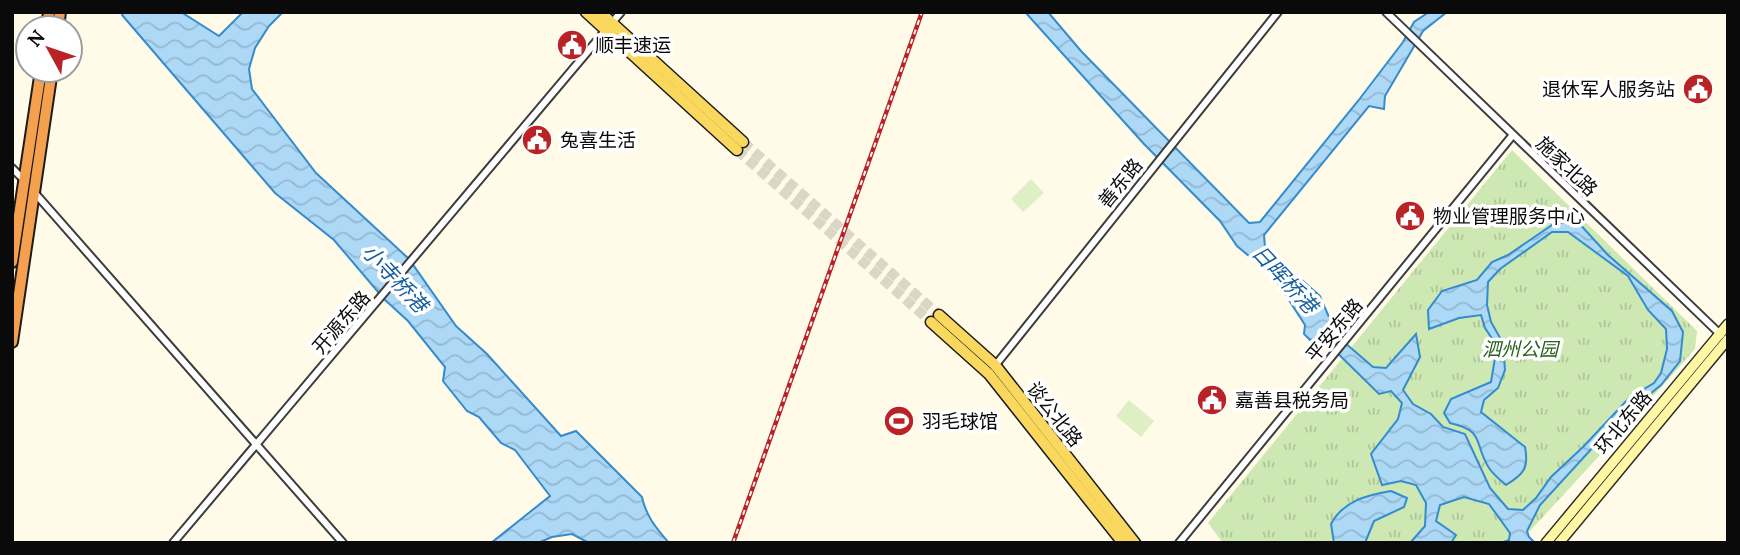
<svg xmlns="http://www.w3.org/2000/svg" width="1740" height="555" viewBox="0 0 1740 555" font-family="Lora,'Noto Sans SC',serif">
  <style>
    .park { fill: url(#park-tufts) }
    .pitch { fill: #dfefc4 }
    .water { fill: url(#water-waves); stroke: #338ccd; stroke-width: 2 }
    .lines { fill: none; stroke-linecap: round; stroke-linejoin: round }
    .primary-tunnel { stroke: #dad7c7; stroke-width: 10; stroke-dasharray: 10 5; stroke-linecap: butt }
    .street-casing { stroke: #3d3d3d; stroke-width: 10 }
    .secondary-casing { stroke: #2c2c2c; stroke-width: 12 }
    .primary-casing { stroke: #1b1b1b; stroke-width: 13 }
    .highway-casing { stroke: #1b1b1b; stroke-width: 14 }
    .street { stroke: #fff; stroke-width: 6 }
    .secondary { stroke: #fff7a3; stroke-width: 9 }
    .primary { stroke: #f9d85d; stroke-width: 10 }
    .highway { stroke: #f5a04f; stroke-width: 10 }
    .rail-casing { stroke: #ba2326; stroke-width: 4.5 }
    .rail { stroke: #fff; stroke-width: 2; stroke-dasharray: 5; stroke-linecap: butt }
    .labels { text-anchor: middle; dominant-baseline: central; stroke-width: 7; stroke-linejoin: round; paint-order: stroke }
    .poi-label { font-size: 19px; fill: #0a0a0a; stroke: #fff; text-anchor: start }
    .street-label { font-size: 19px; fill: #0a0a0a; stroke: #fff }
    .park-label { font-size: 19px; font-style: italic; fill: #28611c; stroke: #fff }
    .water-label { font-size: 21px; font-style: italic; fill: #155d9b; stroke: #fff }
  </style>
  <defs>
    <pattern id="park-tufts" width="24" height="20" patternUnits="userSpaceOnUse" patternTransform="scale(1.75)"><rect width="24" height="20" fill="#cde8b2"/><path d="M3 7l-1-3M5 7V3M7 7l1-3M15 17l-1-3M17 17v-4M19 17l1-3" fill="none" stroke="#afc698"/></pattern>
    <pattern id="water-waves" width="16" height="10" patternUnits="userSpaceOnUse" patternTransform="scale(1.75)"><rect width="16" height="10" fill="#add8f6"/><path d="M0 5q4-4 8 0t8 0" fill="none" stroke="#94b8d2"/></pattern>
  </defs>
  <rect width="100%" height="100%" fill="#fffbe8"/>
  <path class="park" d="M1512 150 1697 331 1695 349 1625 428 1519 543H1223L1208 523Z"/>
  <g class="pitch">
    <path d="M1031 179 1044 193 1023 212 1011 199Z"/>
    <path d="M1129 400 1154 421 1141 437 1116 416Z"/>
  </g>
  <g class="water">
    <path d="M123 12H181L219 36 243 12H283L269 26 255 48 249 69 252 89 316 173 409 259 456 326 487 354 561 436 576 431 642 497C646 516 656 528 669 543H589L572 534 552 537 538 543H491L550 496 515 450 501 443 479 417 467 411 443 381 445 367 408 321 384 299 334 240 275 193 122 15Z"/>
    <path d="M1025 12H1048L1081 51 1249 223 1260 222 1358 101 1403 42 1414 22 1429 12H1447L1423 31 1385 96 1384 109 1369 106 1264 235 1265 247 1320 296 1337 336 1373 367 1386 368 1416 334 1420 357 1403 390 1413 404 1431 414 1443 427 1465 434 1490 488 1508 509 1523 510 1536 498 1551 477 1583 447 1629 398 1654 383 1661 373 1667 349 1666 329 1648 310 1628 276 1568 232H1552L1500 269 1488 282 1487 305 1491 322 1503 343 1505 370 1498 388 1484 400 1481 412 1525 447C1529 468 1524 474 1506 485 1500 480 1493 474 1489 468 1473 443 1486 431 1450 423L1444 413 1451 399 1491 382 1497 346 1485 328 1481 315 1459 318 1429 329 1428 310 1442 291 1477 280 1492 262 1508 255 1555 223 1577 221 1608 255 1672 311 1683 332 1680 361 1661 385 1617 421 1540 505 1527 531 1529 537 1535 543H1501L1509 540 1510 533 1489 504 1464 497 1440 505 1436 521 1456 535 1451 543H1410L1425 526 1426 503 1416 485 1401 481 1382 485 1371 454 1398 419 1402 403 1391 391 1379 394 1320 336 1310 340 1304 334 1305 325 1274 277 1237 246 1220 221 1144 144Z"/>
    <path d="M1391 491 1407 498 1404 507 1374 521 1365 543H1334L1331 524C1343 501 1367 495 1391 491Z"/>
  </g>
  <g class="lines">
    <g class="primary-tunnel">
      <path d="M743 142 939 315"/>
      <path d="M737 150 931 322"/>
    </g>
    <g class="street-casing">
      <g id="street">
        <path d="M1386 12 1721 335"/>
        <path d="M12 168 25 181"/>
        <path d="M34 192 343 543"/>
        <path d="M994 367 1278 12"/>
        <path d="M173 543 621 12"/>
        <path d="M1179 543 1512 136"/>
      </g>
    </g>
    <g class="secondary-casing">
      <g id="secondary">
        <path d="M1546 543 1728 324"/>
        <path d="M1559 543 1728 339"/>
      </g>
    </g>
    <g class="primary-casing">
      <g id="primary">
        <path d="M586 12 737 150"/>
        <path d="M600 12 743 142"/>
        <path d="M939 315 995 365 1135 543"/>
        <path d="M931 322 989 374 1123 543"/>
      </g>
    </g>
    <g class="highway-casing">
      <g id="highway">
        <path d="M47 28 49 12"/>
        <path d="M58 28 60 12"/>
        <path d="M12 262 41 70"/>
        <path d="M12 342 52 70"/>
      </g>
    </g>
    <use href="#street" class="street"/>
    <use href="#secondary" class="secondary"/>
    <use href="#primary" class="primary"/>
    <use href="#highway" class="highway"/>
    <g class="rail-casing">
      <path id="rail" d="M733 543 922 12"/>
    </g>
    <use href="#rail" class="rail"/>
  </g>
  <defs>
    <g id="civic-disc" transform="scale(1.575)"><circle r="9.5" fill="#ba2326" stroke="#fff"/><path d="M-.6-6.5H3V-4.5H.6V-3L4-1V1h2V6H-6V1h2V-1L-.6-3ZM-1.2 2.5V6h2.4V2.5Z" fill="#fff"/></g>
    <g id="stadium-disc" transform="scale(1.575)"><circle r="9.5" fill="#ba2326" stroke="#fff"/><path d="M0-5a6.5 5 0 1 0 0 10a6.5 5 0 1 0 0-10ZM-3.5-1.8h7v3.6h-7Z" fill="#fff"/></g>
  </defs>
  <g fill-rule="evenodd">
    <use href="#civic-disc" x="572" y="45"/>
    <use href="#civic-disc" x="1698" y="89"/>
    <use href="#civic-disc" x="537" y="140"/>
    <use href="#civic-disc" x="1410" y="216"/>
    <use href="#civic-disc" x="1212" y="400"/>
    <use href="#stadium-disc" x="899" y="421"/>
  </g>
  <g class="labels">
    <g class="poi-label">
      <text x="595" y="45">顺丰速运</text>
      <text x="1675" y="89" text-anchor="end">退休军人服务站</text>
      <text x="560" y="140">兔喜生活</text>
      <text x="1433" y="216">物业管理服务中心</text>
      <text x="1235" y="400">嘉善县税务局</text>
      <text x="922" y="421">羽毛球馆</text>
    </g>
    <g class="street-label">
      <text transform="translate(1567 166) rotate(44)">施家北路</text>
      <text transform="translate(1120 183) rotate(-51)">善东路</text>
      <text transform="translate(341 322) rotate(-49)">开源东路</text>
      <text transform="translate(1334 330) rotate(-50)">平安东路</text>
      <text transform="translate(1055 414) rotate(52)">谈公北路</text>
      <text transform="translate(1623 422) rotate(-50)">环北东路</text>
    </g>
    <g class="park-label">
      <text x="1520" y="349">泗州公园</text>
    </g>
    <g class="water-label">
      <text transform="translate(395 278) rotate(47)">小寺桥港</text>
      <text transform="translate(1285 279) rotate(47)">日晖桥港</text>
    </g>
  </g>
  <rect width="1740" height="555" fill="none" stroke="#0a0a0a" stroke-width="28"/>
  <g transform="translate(49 49) rotate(310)"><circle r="33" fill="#ffffff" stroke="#9d9d9d" stroke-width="2"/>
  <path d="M0-5L12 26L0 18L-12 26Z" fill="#ba2326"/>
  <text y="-10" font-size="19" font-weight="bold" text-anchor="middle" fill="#0a0a0a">N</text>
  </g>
</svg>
